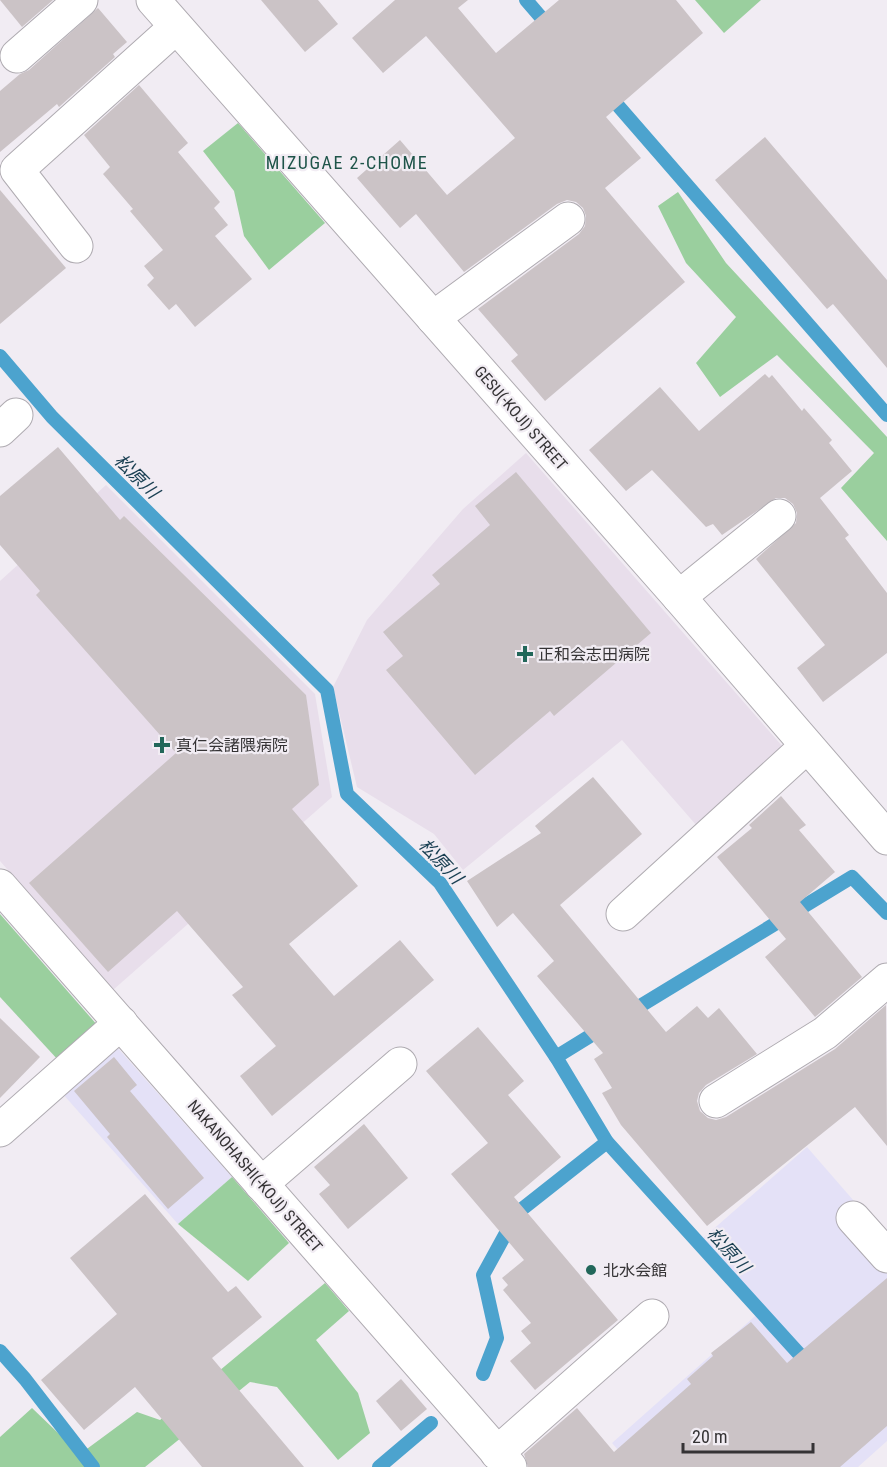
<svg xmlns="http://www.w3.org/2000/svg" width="887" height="1467" viewBox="0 0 887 1467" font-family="'Roboto Condensed','Noto Sans JP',sans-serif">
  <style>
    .commercial { fill: #e4e1f7 }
    .built { fill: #e8deeb }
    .green { fill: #9acf9e }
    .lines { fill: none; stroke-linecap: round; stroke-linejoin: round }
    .stream { stroke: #4ca3ce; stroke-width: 14 }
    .building { fill: #cbc3c6 }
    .minor-casing { stroke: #afabb1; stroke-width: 35 }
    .minor { stroke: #fff; stroke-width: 33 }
    .poi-dot { fill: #22675a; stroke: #f1ecf3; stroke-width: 2 }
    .labels { text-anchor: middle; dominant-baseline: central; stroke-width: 4.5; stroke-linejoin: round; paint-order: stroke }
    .street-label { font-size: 16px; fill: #353335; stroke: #f1ecf3 }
    .poi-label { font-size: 16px; fill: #353335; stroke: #f1ecf3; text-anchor: start }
    .neighbourhood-label { font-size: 18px; letter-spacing: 1.5px; fill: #1e5449; stroke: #f1ecf3 }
    .water-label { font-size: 18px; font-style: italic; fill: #183e51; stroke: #f1ecf3 }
  </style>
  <rect width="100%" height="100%" fill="#f1ecf3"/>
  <g class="commercial">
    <path d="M115 1045 232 1177 178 1224 62 1093Z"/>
    <path d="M807 1147 887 1239V1441L858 1467H629L631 1465 612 1443 763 1309 702 1239Z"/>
  </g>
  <g class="built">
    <path d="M526 453 783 747 697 826 622 740 463 870 434 834 357 787 333 687 367 620 463 509Z"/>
    <path d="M106 485 315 694 332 797 113 990 0 861V581Z"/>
  </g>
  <g class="green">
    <path d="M695 0H761L724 33Z"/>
    <path d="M238 123 325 223 269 270 244 236 234 191 203 151Z"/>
    <path d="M678 192 726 263 887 437V541L841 488 874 453 777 355 720 397 696 363 736 317 686 263 658 206Z"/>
    <path d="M0 914 98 1026 59 1061 0 997Z"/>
    <path d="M232 1177 289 1243 248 1281 178 1224Z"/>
    <path d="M325 1283 349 1311 316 1340 358 1393 370 1433 338 1460 277 1387 250 1382 145 1467H0V1437L32 1408 80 1454 137 1412 160 1420Z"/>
  </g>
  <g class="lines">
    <g class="stream">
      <path d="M526 0 551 29"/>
      <path d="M607 93 887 415"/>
      <path d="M0 356 52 417 327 690 347 794 440 883 556 1057 607 1142 811 1367"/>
      <path d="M627 1014 852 877 887 913"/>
      <path d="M556 1057 603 1028"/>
      <path d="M0 1351 25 1379 93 1467"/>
      <path d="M483 1374 497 1338 483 1275 517 1213 607 1142"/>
      <path d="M379 1467 431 1423"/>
    </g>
  </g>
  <g class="building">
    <path d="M0 0H53L22 27Z"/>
    <path d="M261 0H318L338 24 305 52Z"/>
    <path d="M395 0H468L458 8 496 53 559 0H676L703 33 606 117 641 158 605 188 685 282 545 401 511 361 518 355 478 309 579 234 585 226 586 216 583 208 576 202 567 200 557 204 464 272 416 214 400 228 357 178 400 140 447 195 515 138 426 36 383 73 352 38Z"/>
    <path d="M98 8 127 42 113 54 115 57 59 107 57 104 0 152V91L20 74 29 70Z"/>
    <path d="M139 85 188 143 178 152 220 202 214 208 228 225 215 236 252 279 195 327 176 304 169 310 147 285 154 278 144 266 163 250 130 211 133 209 103 174 110 167 84 135Z"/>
    <path d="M765 137 887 280V368L833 304 827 309 715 180Z"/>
    <path d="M0 190 66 268 0 324Z"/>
    <path d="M765 374 769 378 772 375 802 411 804 408 832 440 829 443 852 471 820 498 849 535 845 538 887 593V653L823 702 797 668 825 645 756 559 796 523 797 513 793 504 785 498H776L722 535 713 524 706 527 652 470 626 491 589 450 660 387 699 431Z"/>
    <path d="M58 447 120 520 124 516 306 695 319 785 292 809 358 886 289 944 334 996 400 940 434 980 272 1116 240 1076 276 1046 232 995 243 987 177 911 108 972 29 883 176 753 36 595 40 591 0 545V496Z"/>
    <path d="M516 472 651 633 554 716 550 711 475 775 386 670 403 656 383 632 440 584 432 575 490 525 475 506Z"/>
    <path d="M593 777 642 834 560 905 666 1032 697 1006 708 1018 719 1008 757 1054 706 1085 699 1093 697 1101 700 1111 708 1118 716 1120 726 1117 835 1049 886 1005 887 1146 855 1107 707 1226 621 1125 602 1093 612 1088 594 1059 603 1053 537 976 554 961 513 913 497 927 467 881 541 833 535 826Z"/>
    <path d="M781 796 806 825 799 830 835 872 800 902 862 977 815 1017 765 957 786 939 717 857 752 828 749 825Z"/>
    <path d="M0 1018 40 1057 0 1098Z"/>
    <path d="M478 1027 524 1081 508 1095 561 1157 514 1197 618 1320 535 1390 510 1361 531 1343 521 1331 531 1323 503 1290 508 1285 502 1278 524 1260 451 1174 488 1143 426 1071Z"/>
    <path d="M114 1057 137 1085 130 1091 204 1178 168 1209 107 1137 110 1134 74 1091Z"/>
    <path d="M364 1124 408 1178 348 1229 319 1194 330 1185 314 1167Z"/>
    <path d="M145 1194 228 1292 236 1286 262 1317 212 1358 304 1467H202L135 1387 84 1430 41 1380 117 1314 70 1258Z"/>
    <path d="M887 1278V1426L840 1467H528L524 1454 577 1408 614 1452 691 1384 687 1379 713 1356 711 1353 751 1322 787 1363Z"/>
    <path d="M401 1379 427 1409 401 1431 376 1401Z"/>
  </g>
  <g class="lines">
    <g class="minor-casing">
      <g id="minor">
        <path d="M153 0 679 597 887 838"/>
        <path d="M17 56 81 0"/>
        <path d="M76 246 17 170 176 27"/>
        <path d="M433 318 568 219"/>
        <path d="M0 430 16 415"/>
        <path d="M679 597 779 516"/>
        <path d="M0 886 510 1467"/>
        <path d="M623 914 807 746"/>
        <path d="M716 1101 825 1033 887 980"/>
        <path d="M0 1130 121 1023"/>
        <path d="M261 1184 400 1064"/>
        <path d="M853 1218 887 1256"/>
        <path d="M497 1453 652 1316"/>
      </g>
    </g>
    <use href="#minor" class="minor"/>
  </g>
  <g class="poi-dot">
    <path d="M522 645h6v6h6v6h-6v6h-6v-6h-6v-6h6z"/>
    <path d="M159 736h6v6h6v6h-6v6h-6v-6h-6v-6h6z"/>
    <circle cx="591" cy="1270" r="6"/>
  </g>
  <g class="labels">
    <g class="street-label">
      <text transform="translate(521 418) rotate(49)">GESU(-KOJI) STREET</text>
      <text transform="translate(255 1176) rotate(49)">NAKANOHASHI(-KOJI) STREET</text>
    </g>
    <g class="poi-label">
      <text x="538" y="654">正和会志田病院</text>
      <text x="176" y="745">真仁会諸隈病院</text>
      <text x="603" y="1270">北水会館</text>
    </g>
    <g class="neighbourhood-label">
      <text x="347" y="162">MIZUGAE 2-CHOME</text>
    </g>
    <g class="water-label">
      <text transform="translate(137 476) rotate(45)">松原川</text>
      <text transform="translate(441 861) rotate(47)">松原川</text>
      <text transform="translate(729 1250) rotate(48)">松原川</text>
    </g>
  </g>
  <path d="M683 1443v9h130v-9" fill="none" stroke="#353335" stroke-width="3"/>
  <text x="692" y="1443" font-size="18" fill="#353335" stroke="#f1ecf3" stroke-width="4.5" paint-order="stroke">20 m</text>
</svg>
